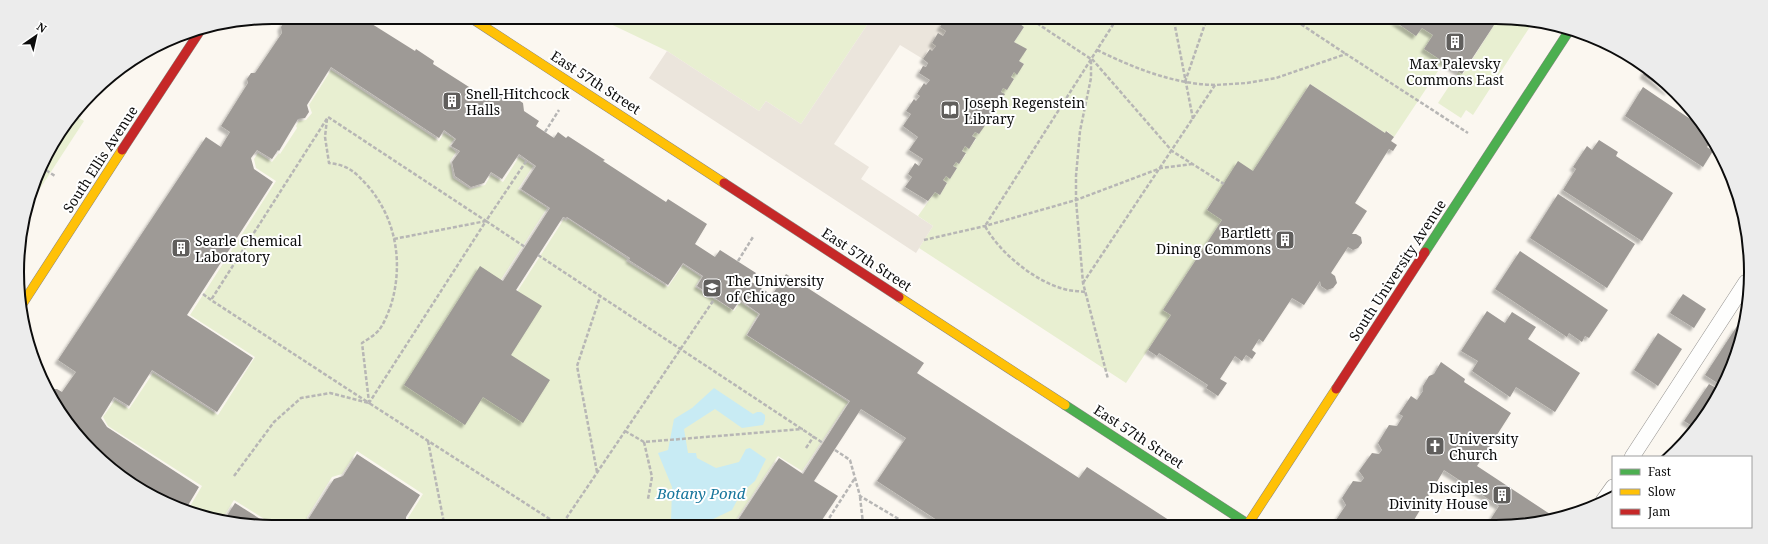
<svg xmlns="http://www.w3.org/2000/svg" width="1768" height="544" viewBox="0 0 1768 544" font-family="'Noto Serif',serif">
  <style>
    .green { fill: #e8efd1 }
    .plaza { fill: #ebe5dc }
    .water { fill: #c8ebf4 }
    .building { fill: #9e9a96; filter: url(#shadow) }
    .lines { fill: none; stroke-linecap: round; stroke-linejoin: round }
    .lane-casing { stroke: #94928f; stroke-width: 16 }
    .fast-casing { stroke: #8a8885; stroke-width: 10 }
    .slow-casing { stroke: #8a8885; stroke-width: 10 }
    .jam-casing { stroke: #8a8885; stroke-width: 10 }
    .path { stroke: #b7b6b5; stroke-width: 2.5; stroke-dasharray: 4 2; stroke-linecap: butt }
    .lane { stroke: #fefefd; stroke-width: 15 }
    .fast { stroke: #4caf50; stroke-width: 9 }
    .slow { stroke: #ffc107; stroke-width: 9 }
    .jam { stroke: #c62828; stroke-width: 9 }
    .labels { text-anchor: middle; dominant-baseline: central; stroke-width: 4; stroke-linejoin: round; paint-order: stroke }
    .poi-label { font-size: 14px; fill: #0c0c0c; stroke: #fff; text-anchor: start }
    .street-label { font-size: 14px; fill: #0c0c0c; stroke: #fff }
    .water-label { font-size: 15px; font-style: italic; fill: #18769c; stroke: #fff }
    .rim { fill: none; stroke: #0c0c0c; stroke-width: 2 }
  </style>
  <defs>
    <filter id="shadow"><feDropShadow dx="-3.5" dy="3.5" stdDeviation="1" flood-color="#0004"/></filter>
  </defs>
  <rect width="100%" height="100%" fill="#fbf7f0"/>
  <g class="green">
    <path d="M598 18 871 19 801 124 766 101 759 111 667 51Z"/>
    <path d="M1015 20 1394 21 1416 36 1422 28 1433 35 1424 49 1444 62 1394 137 1387 131 1385 133 1310 84 1253 171 1224 184 1207 209 1222 220 1163 310 1171 315 1126 383 919 248 933 226 918 216 935 192 940 195 947 183 943 180 946 176 950 179 957 168 953 166 956 162 959 164 966 154 962 151 965 146 969 149 976 139 972 136 975 132 979 134 985 124 982 121 985 117 988 119 995 109 991 107 994 103 998 105 1004 94 1001 92 1003 88 1007 90 1014 79 1011 77 1014 72 1017 74 1024 64 1019 61 1026 49 1014 42 1024 27Z"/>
    <path d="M1496 22H1533L1473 115 1466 110 1461 118 1438 103 1459 71 1463 74Z"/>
    <path d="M331 70 439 141 444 133 454 139 449 146 456 152 450 161 453 178 470 189 485 185 491 175 503 182 519 157 533 166 518 189 547 208 500 281 517 292 564 219 566 221 568 219 627 259 626 261 668 287 683 265 701 277 695 287 734 311 740 302 758 314 746 335 848 402 802 471 778 456 734 523 409 522 408 518 423 494 357 451 342 474 332 477 307 517V522H269L234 500 221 521 189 508 202 486 108 426 103 417 115 400 129 409 153 373 218 415 255 357 190 315 276 181 256 168 254 159 258 153 272 162 279 153 280 154 297 128 296 126 299 121 306 120 312 113 309 105Z"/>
    <path d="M76 116 84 121 30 204 43 159Z"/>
  </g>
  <path class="plaza" d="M871 19 945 20 941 27 946 31 943 36 938 34 932 43 936 46 932 51 929 49 923 59 900 45 834 144 869 167 861 179 933 226 916 253 649 78 667 51 759 111 766 101 801 124Z"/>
  <path class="water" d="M714 388 753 414 757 412H761L765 415V420L763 425 742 428 715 409 684 429 688 453H696L697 458 716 468 739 462 746 449 750 448 766 459 755 481 741 493 732 510 711 520 710 523H671L672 487 658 453 668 450 674 419 692 408Z"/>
  <g class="building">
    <path d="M293 17H365L364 19 415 51 416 49 434 61 433 64 480 94 490 90 505 100 514 97 523 103 524 111 539 121 536 126 554 138 558 132 566 138 568 136 605 160 603 161 666 202 668 199 707 224 695 244 715 257 720 250 756 273 750 281 772 295 786 274 924 363 917 373 1079 478 1087 467 1175 524H943L877 481 906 438 861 409 814 481 838 496 820 523H736L779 458 803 474 850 401 747 335 760 314 740 300 733 310 697 286 703 276 683 263 668 285 629 260 630 258 567 217 566 218 563 217 516 290 542 306 511 355 550 380 523 423 483 397 465 425 404 385 480 266 503 281 550 208 521 189 536 166 519 154 502 179 491 172 484 183 471 187 455 176 452 162 460 151 451 146 456 139 444 130 439 138 331 67 307 105 309 112 305 118 298 119 279 151 278 150 272 159 257 150 251 158 254 169 273 182 187 315 253 358 217 412 152 370 129 406 114 397 101 418 107 427 199 487 187 507 130 484 60 414 49 389H57L62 392 76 372 58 360 206 137 221 147 230 132 221 126 248 83 247 79 251 73H255L282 33 281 27 286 19Z"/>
    <path d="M945 20H1015L1024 27 1014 42 1027 49 1019 61 1024 64 1017 75 1014 72 1011 77 1014 79 1007 90 1003 88 1001 92 1005 94 998 105 994 103 991 107 995 109 988 120 985 117 982 121 986 124 979 134 975 132 972 136 976 138 969 149 965 146 962 151 966 153 959 164 956 162 953 166 957 168 950 179 946 176 943 180 947 183 940 195 935 192 928 201 905 187 912 177 908 174 915 163 919 166 923 159 909 150 918 137 903 126 911 114 906 111 914 99 916 101 920 96 917 94 924 83 926 85 930 80 919 73 923 66 926 67 928 63 923 59 930 49 932 51 936 46 932 43 938 33 943 36 946 31 940 27Z"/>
    <path d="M1394 21 1468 22H1496L1462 74 1424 49 1433 35 1422 28 1416 36Z"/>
    <path d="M1646 69 1669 91 1668 92 1643 75Z"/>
    <path d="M1310 84 1385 133 1386 131 1394 137 1391 141 1397 145 1393 151 1389 149 1355 203 1367 211 1352 234H1356L1361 237 1362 243 1358 248 1353 250 1348 247 1331 273 1335 276 1337 283 1333 288 1327 290 1321 286 1320 281 1304 305 1292 298 1263 342 1259 339 1252 350 1256 353 1252 359 1246 355 1242 361 1235 356 1220 379 1227 383 1218 396 1206 388 1208 385 1159 353 1157 356 1148 350 1171 315 1163 310 1222 220 1207 210 1238 161 1253 171Z"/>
    <path d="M1643 87 1708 131 1712 140 1707 147 1713 151 1703 167 1625 116Z"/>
    <path d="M98 88 80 117 77 115 94 94Z"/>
    <path d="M1599 140 1618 152 1616 156 1673 193 1642 241 1563 190 1576 169 1573 167 1587 146 1592 150Z"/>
    <path d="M1558 194 1635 244 1607 288 1530 238Z"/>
    <path d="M1520 251 1608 310 1589 338 1585 336 1582 342 1569 333 1567 337 1495 289Z"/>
    <path d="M1683 294 1706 309 1694 328 1670 313Z"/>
    <path d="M1487 311 1505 323 1512 312 1536 327 1528 339 1580 373 1555 412 1516 387 1510 397 1472 371 1478 361 1461 351Z"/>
    <path d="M1737 326 1743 330 1722 386 1705 375Z"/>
    <path d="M1658 333 1682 349 1658 386 1634 370Z"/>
    <path d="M1441 362 1465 379 1464 382 1511 413 1477 466 1556 518 1529 525H1487L1499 506 1444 470 1411 525 1336 524 1334 523 1346 505 1342 498 1353 481 1361 482 1364 478 1359 471 1372 453 1379 454 1382 450 1378 443 1389 425 1397 426 1403 416 1399 414 1411 396 1417 400 1423 391V386L1429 376 1434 374Z"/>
    <path d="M1709 384 1720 390 1717 399 1694 427 1684 421Z"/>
    <path d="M357 454 420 495 406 517V522H310L309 518 334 479 343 476Z"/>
    <path d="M235 503 265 522H223Z"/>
  </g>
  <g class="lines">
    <g class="lane-casing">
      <g id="lane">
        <path d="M1632 457 1746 282"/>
        <path d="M1603 501 1613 487"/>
      </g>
    </g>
    <g class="fast-casing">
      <g id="fast">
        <path d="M1425 252 1569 31"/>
        <path d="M1065 405 1248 524"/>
      </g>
    </g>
    <g class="slow-casing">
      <g id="slow">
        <path d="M471 18 724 183"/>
        <path d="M899 297 1065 405"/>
        <path d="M23 303 122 150"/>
        <path d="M1248 524 1336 389"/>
      </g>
    </g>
    <g class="jam-casing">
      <g id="jam">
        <path d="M122 150 200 31"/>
        <path d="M724 183 899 297"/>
        <path d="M1336 389 1425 252"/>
      </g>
    </g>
    <g class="path">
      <path d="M1032 20 1091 59V78L1080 131 1076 176V200L1083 283 1108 379"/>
      <path d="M1174 21 1193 119"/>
      <path d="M1296 21 1346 54"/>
      <path d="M1097 50C1134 68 1173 84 1215 85"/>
      <path d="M1092 59 1172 151 1224 184"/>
      <path d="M1185 82 1206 21"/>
      <path d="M327 119 325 137 329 163C348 165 355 172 367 185 397 219 404 266 390 308 387 315 384 324 379 330 375 335 368 339 362 343L369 402"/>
      <path d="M545 132 559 110"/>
      <path d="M41 167 55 176"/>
      <path d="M486 221 525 247"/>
      <path d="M394 239 486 221 527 160"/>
      <path d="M924 240 985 226 1076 200 1161 168 1192 164"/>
      <path d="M538 255 823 443"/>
      <path d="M738 261 753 237"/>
      <path d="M1083 283 1215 85 1247 83 1276 78 1346 54 1468 133"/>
      <path d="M1085 292C1078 291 1071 291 1064 289 1034 281 999 252 985 226L1116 20"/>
      <path d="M203 294 211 300 369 403 486 221 328 117 211 300"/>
      <path d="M625 431 644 442 803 429"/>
      <path d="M428 441 444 523"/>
      <path d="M644 442 652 477 648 499"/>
      <path d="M806 448 814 436"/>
      <path d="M835 450 850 460 860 496 907 524"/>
      <path d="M597 472 577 366 600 297"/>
      <path d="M234 476 274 422 301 398 330 393 369 403 556 523"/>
      <path d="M860 497 863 523"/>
      <path d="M563 523 715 298"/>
      <path d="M826 523 855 478"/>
    </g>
    <use href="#lane" class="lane"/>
    <use href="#fast" class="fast"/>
    <use href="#slow" class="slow"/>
    <use href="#jam" class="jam"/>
  </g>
  <defs>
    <g id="building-square" transform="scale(1)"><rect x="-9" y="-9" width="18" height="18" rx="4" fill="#605e5c" stroke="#fff"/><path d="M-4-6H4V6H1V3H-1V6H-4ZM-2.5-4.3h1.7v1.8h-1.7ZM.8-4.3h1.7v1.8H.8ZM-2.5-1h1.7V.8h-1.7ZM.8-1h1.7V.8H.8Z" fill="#fff"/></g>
    <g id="library-square" transform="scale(1)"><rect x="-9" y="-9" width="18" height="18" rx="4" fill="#605e5c" stroke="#fff"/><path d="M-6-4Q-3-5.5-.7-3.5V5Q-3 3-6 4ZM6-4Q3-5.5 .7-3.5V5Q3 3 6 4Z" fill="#fff"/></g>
    <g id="university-square" transform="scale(1)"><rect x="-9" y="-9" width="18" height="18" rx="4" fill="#605e5c" stroke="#fff"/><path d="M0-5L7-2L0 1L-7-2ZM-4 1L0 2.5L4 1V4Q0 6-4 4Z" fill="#fff"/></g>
    <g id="church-square" transform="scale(1)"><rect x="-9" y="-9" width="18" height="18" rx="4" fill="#605e5c" stroke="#fff"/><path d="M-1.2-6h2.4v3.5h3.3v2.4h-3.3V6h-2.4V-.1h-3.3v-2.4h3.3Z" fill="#fff"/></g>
  </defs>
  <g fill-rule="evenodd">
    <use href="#building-square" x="1455" y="42"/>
    <use href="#building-square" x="452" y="101"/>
    <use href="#library-square" x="950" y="110"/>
    <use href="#building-square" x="1285" y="240"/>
    <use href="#building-square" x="181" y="248"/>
    <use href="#university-square" x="712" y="288"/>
    <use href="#church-square" x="1435" y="446"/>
    <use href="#building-square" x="1502" y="495"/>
  </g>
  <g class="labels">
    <g class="poi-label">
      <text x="1455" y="63" text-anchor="middle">Max Palevsky<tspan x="1455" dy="16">Commons East</tspan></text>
      <text x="466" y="93">Snell-Hitchcock<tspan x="466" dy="16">Halls</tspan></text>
      <text x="964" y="102">Joseph Regenstein<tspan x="964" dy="16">Library</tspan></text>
      <text x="1271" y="232" text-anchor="end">Bartlett<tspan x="1271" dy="16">Dining Commons</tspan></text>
      <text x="195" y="240">Searle Chemical<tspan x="195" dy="16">Laboratory</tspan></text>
      <text x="726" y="280">The University<tspan x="726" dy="16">of Chicago</tspan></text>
      <text x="1449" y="438">University<tspan x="1449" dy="16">Church</tspan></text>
      <text x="1488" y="487" text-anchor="end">Disciples<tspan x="1488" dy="16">Divinity House</tspan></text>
    </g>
    <g class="street-label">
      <text transform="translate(596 82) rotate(33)">East 57th Street</text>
      <text transform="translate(100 159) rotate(-57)">South Ellis Avenue</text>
      <text transform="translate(867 259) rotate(33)">East 57th Street</text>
      <text transform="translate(1397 270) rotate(-57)">South University Avenue</text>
      <text transform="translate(1139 436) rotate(33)">East 57th Street</text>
    </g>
    <g class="water-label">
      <text x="701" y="493">Botany Pond</text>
    </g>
  </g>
  <path d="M0 0H1768V544H0ZM272 24H1496A248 248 0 0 1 1744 272V272A248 248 0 0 1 1496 520H272A248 248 0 0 1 24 272V272A248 248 0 0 1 272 24Z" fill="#ececec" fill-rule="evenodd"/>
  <path class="rim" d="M272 24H1496A248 248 0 0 1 1744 272V272A248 248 0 0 1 1496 520H272A248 248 0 0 1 24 272V272A248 248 0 0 1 272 24Z"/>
  <rect x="1612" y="456" width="140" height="72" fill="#ffffff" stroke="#9e9e9e"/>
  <rect x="1620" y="469" width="20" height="6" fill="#4caf50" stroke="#9e9e9e"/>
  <text x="1648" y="476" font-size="12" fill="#0c0c0c">Fast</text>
  <rect x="1620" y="489" width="20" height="6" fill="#ffc107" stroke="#9e9e9e"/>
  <text x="1648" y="496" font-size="12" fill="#0c0c0c">Slow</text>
  <rect x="1620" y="509" width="20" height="6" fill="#c62828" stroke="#9e9e9e"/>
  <text x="1648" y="516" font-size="12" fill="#0c0c0c">Jam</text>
  <g transform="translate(36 36) rotate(34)" stroke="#ffffff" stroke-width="3" paint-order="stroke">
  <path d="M0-3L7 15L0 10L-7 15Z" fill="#0c0c0c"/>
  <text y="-6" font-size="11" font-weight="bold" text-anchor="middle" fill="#0c0c0c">N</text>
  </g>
</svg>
